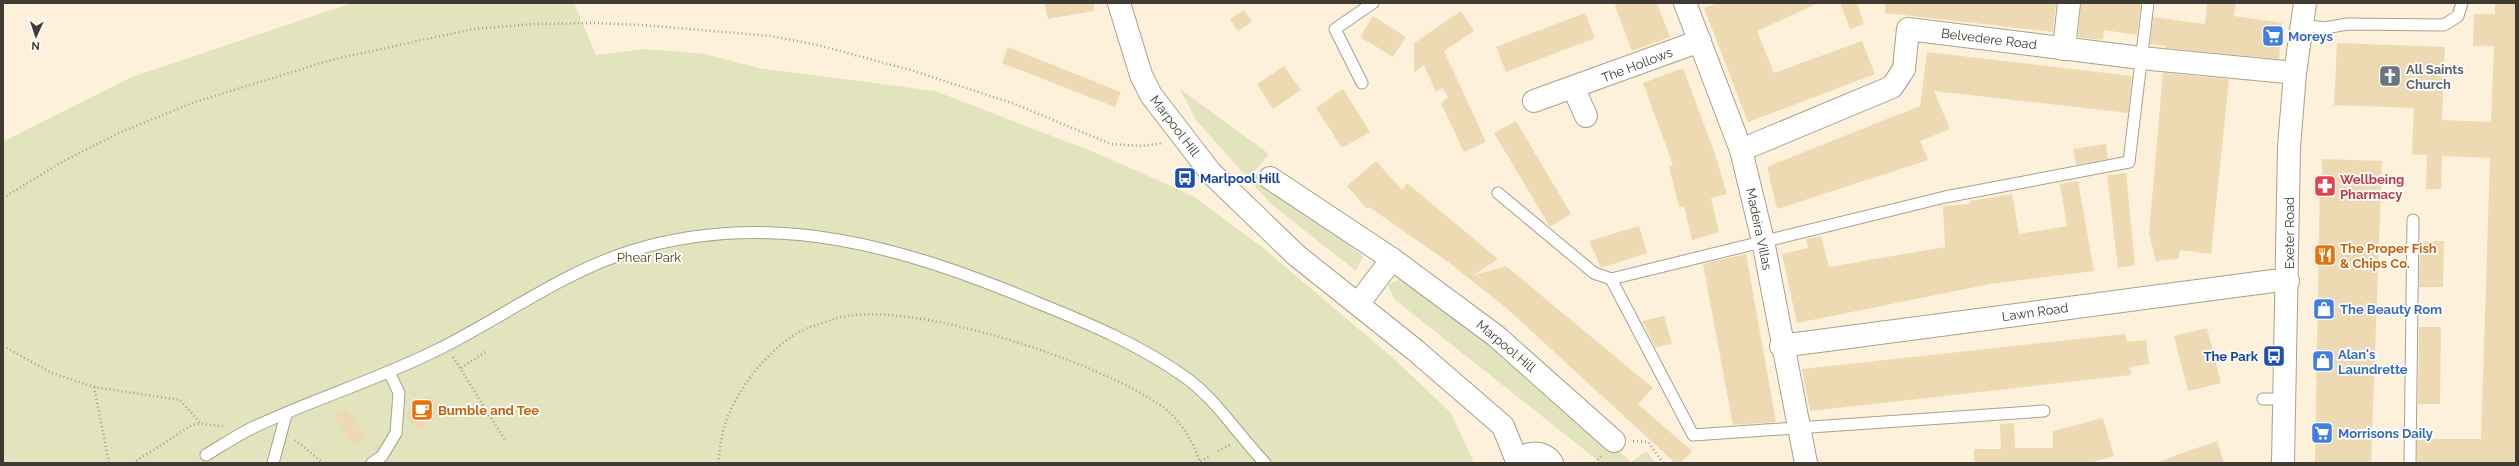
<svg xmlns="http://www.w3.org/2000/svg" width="2519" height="466" viewBox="0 0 2519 466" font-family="Raleway,sans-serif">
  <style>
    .green { fill: #e1e4bd }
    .building { fill: #eedab2 }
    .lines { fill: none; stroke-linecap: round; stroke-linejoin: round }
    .service-casing { stroke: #aaa08b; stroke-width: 13 }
    .minor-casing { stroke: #aaa08b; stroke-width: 24 }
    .tertiary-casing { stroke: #aaa08b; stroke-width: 24 }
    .path { stroke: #a69e8e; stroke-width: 2.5; stroke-dasharray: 1 3; stroke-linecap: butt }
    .service { stroke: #fff; stroke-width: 11 }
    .minor { stroke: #fff; stroke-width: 22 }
    .tertiary { stroke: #fff; stroke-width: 22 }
    .labels { text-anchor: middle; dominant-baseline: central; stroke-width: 3.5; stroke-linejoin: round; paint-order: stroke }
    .shop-label { font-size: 13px; font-weight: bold; fill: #366cbe; stroke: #fff; text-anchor: start }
    .street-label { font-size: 13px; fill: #3f3a32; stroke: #fff }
    .worship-label { font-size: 13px; font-weight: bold; fill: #5b616d; stroke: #fff; text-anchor: start }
    .transit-label { font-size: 13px; font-weight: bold; fill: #164399; stroke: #fff; text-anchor: start }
    .health-label { font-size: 13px; font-weight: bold; fill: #be3a42; stroke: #fff; text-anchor: start }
    .food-label { font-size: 13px; font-weight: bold; fill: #c56008; stroke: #fff; text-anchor: start }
    .park-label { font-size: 13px; fill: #464715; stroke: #fff }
  </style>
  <rect width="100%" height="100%" fill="#fdf1db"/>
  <g class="green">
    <path d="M352 3H574L596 55 645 49 704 54 759 68 935 91 1101 155 1193 196 1262 247 1394 359 1451 413 1474 463H5L3 461V142L132 77Z"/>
    <path d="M1180 89 1269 154 1254 172 1363 256 1356 271 1270 203 1196 120Z"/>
    <path d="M1405 277 1485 335 1631 462 1646 451 1656 463H1601L1394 299 1388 285Z"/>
  </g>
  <g class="building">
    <path d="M1044 3H1094V11L1048 19Z"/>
    <path d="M1614 3H1657L1670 37 1632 51Z"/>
    <path d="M1718 3H1819L1757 31 1774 73 1862 41 1875 74 1748 122 1704 8Z"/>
    <path d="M1840 3H1857L1864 24 1850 29Z"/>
    <path d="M1885 3H2056L2053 32 1885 13Z"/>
    <path d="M2081 3H2141L2137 35 2104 30 2103 40 2078 37Z"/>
    <path d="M2207 3H2236L2234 16 2282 23 2279 59 2165 48 2166 46 2150 44 2153 17 2205 24Z"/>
    <path d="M2495 3H2516V463H2417V439H2481L2490 158 2442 156 2441 189H2426L2427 155 2412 154 2414 108 2334 105 2337 43 2445 47 2442 120 2491 122 2494 46H2473L2474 14H2495Z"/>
    <path d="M1244 10 1252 22 1238 31 1230 19Z"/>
    <path d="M1461 11 1474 31 1444 51 1486 142 1464 152 1441 103 1448 97 1442 88 1436 92 1424 65 1414 72V43Z"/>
    <path d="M1585 13 1595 38 1506 72 1496 47Z"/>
    <path d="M1373 16 1406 37 1393 57 1360 37Z"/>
    <path d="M1008 47 1121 92 1115 107 1002 63Z"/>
    <path d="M1927 52 2132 76 2128 113 1934 91 1950 129 1920 141 1928 160 1777 209 1767 167 1920 106Z"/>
    <path d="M1284 66 1301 90 1273 109 1257 84Z"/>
    <path d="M1683 68 1716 157 1727 194 1711 198 1719 232 1692 240 1684 206 1679 207 1669 167 1673 165 1643 83Z"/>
    <path d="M2163 73 2229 79 2211 254 2180 250 2178 259 2156 261 2149 233Z"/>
    <path d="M1343 89 1370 132 1342 148 1316 108Z"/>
    <path d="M1516 121 1571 214 1550 227 1494 133Z"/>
    <path d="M2106 144 2108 159 2076 165 2073 149Z"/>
    <path d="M2322 159 2382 161 2371 463H2315L2320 177H2322Z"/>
    <path d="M1376 161 1402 190 1407 183 1498 259 1472 276 1506 266 1653 388 1638 404 1692 451 1681 463H1675L1504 306 1448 262 1369 207 1367 209 1347 186Z"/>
    <path d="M2126 173 2135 265 2118 268 2107 175Z"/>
    <path d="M2078 181 2094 271 1990 284 1797 323 1782 254 1808 248 1806 239 1821 236 1829 267 1945 247 1943 206 1970 204V201L2012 194 2019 234 2067 226 2060 184Z"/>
    <path d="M1639 226 1647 253 1601 268 1589 241Z"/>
    <path d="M2420 241H2444L2443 287H2419Z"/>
    <path d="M1746 254 1776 422 1733 425 1703 264Z"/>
    <path d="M1664 316 1672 344 1655 347 1642 321Z"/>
    <path d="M2419 327H2441L2440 404H2418Z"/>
    <path d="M2207 328 2221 383 2188 391 2174 336Z"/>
    <path d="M2125 334 2127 342 2146 340 2149 364 2130 367 2131 375 1810 411 1802 369Z"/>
    <path d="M431 395 444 414 417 431 405 413Z"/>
    <path d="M347 408 366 436 353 445 334 417Z"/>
    <path d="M2103 418 2114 456 2089 463H1974V449H2001L2000 424 2014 423 2015 448H2053V431Z"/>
    <path d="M2217 441 2224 463H2160V461Z"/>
  </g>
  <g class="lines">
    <g class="service-casing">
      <g id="service">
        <path d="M2302 25 2324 28 2348 24 2444 25 2458 16 2462 3"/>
        <path d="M1362 83 1335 29 1373 3"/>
        <path d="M1498 193 1594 273 1611 279 1693 435 2044 411"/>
        <path d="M1611 279 1945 197 2129 162 2148 3"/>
        <path d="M2263 399H2285"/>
        <path d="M206 455C221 446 236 436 252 428 313 399 377 380 437 350 502 318 561 273 631 251 773 207 906 248 1038 303 1088 323 1140 345 1185 377 1217 400 1238 435 1265 463"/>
        <path d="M273 463 286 415"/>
        <path d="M372 463 382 456 396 433 399 393 389 372"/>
        <path d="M2410 463 2413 220"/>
      </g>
    </g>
    <g class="minor-casing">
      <g id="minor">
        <path d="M1685 3 1741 150 1763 241 1806 463"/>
        <path d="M2064 49 2069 3"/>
        <path d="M1574 89 1586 116"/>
        <path d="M1534 101 1700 41"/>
        <path d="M1741 150 1892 87 1904 69 1908 29 2141 58 2295 73"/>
        <path d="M1270 178 1392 259 1496 336 1614 441"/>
        <path d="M1358 304 1392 259"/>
        <path d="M1781 346 2273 281H2288"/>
      </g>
    </g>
    <g class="tertiary-casing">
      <g id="tertiary">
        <path d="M1119 3 1141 75 1151 95 1211 173 1296 255 1415 350 1503 426 1517 461"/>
        <path d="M1516 463C1524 451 1544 450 1552 463"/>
        <path d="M2283 463 2289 147 2295 73 2305 3"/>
      </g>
    </g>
    <g class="path">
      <path d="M3 198 62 162 121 132 195 102 331 60 473 29 534 24 595 23 642 25 771 36 818 45 914 71 1012 103 1111 144 1142 146 1163 143"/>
      <path d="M3 346 52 373 94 387 180 400 201 424 223 426"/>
      <path d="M453 357 505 440"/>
      <path d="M461 368 487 351"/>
      <path d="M94 387 109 463"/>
      <path d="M295 440 323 463"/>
      <path d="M1633 441 1648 442 1663 463"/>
      <path d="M1218 451 1230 445"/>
      <path d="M133 463 192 425 201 424"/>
      <path d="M718 463C720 450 721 436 725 424 737 389 767 351 799 332 809 327 823 323 834 319 906 296 1102 363 1163 407 1181 421 1193 441 1200 462L1211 455"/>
      <path d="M1595 463 1601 456"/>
    </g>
    <use href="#service" class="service"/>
    <use href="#minor" class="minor"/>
    <use href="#tertiary" class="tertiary"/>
  </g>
  <defs>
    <g id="supermarket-square" transform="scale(1.15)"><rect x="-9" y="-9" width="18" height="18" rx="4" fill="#3f7fe0" stroke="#fff"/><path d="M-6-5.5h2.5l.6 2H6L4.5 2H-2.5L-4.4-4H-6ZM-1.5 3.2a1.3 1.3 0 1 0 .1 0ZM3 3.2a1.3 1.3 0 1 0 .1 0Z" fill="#fff"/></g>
    <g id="church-square" transform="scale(1.15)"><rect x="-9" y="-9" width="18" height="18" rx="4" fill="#6b7280" stroke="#fff"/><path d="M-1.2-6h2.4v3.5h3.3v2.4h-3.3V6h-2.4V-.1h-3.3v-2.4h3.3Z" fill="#fff"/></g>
    <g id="bus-square" transform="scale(1.15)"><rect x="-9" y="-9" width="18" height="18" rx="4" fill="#1a4fb4" stroke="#fff"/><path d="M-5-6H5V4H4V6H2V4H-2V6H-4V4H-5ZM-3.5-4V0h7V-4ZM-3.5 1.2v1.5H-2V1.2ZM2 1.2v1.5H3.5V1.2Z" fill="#fff"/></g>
    <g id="pharmacy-square" transform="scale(1.15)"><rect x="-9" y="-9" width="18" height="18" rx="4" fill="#e0444e" stroke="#fff"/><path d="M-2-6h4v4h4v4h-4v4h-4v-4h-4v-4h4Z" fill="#fff"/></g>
    <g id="restaurant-square" transform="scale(1.15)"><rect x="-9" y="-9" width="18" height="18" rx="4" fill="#e8710a" stroke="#fff"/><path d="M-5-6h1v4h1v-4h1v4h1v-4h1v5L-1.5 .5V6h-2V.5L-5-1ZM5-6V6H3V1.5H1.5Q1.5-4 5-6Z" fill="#fff"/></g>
    <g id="shop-square" transform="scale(1.15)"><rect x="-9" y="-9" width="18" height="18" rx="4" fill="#3f7fe0" stroke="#fff"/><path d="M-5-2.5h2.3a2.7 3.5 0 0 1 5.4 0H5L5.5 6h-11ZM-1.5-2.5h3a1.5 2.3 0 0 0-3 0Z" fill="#fff"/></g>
    <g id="cafe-square" transform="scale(1.15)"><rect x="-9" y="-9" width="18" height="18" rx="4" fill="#e8710a" stroke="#fff"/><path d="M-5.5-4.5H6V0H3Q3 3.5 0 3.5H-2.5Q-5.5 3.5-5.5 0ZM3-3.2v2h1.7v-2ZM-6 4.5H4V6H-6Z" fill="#fff"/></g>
  </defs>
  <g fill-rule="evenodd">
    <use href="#supermarket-square" x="2273" y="36"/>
    <use href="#church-square" x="2390" y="76"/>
    <use href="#bus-square" x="1185" y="178"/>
    <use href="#pharmacy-square" x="2325" y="186"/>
    <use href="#restaurant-square" x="2325" y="255"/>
    <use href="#shop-square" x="2324" y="309"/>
    <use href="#bus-square" x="2274" y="356"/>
    <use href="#shop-square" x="2323" y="361"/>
    <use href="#cafe-square" x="422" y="410"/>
    <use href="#supermarket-square" x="2322" y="433"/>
  </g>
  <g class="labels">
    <g class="shop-label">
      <text x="2288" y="36">Moreys</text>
      <text x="2340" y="309">The Beauty Rom</text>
      <text x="2338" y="354">Alan's<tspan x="2338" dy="15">Laundrette</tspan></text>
      <text x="2338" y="433">Morrisons Daily</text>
    </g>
    <g class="street-label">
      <text transform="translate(1989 39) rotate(7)">Belvedere Road</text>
      <text transform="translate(1637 65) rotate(-21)">The Hollows</text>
      <text transform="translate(1175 126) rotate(53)">Marpool Hill</text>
      <text transform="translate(1759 229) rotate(78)">Madeira Villas</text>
      <text transform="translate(2289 233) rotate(-90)">Exeter Road</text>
      <text transform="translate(2035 312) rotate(-8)">Lawn Road</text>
      <text transform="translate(1506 346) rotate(40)">Marpool Hill</text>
    </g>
    <g class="worship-label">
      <text x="2406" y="69">All Saints<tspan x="2406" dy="15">Church</tspan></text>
    </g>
    <g class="transit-label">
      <text x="1200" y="178">Marlpool Hill</text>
      <text x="2258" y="356" text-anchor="end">The Park</text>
    </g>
    <g class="health-label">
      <text x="2340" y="179">Wellbeing<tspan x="2340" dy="15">Pharmacy</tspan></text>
    </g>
    <g class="food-label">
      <text x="2340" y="248">The Proper Fish<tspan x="2340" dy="15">&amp; Chips Co.</tspan></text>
      <text x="438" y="410">Bumble and Tee</text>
    </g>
    <g class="park-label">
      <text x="649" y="257">Phear Park</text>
    </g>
  </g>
  <rect width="2519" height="466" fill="none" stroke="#3f3a32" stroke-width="8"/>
  <g transform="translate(36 36) rotate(183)" stroke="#ffffff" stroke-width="3" paint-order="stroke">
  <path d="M0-3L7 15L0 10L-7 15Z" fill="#3f3a32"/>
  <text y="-6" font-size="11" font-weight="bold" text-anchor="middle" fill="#3f3a32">N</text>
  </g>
</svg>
